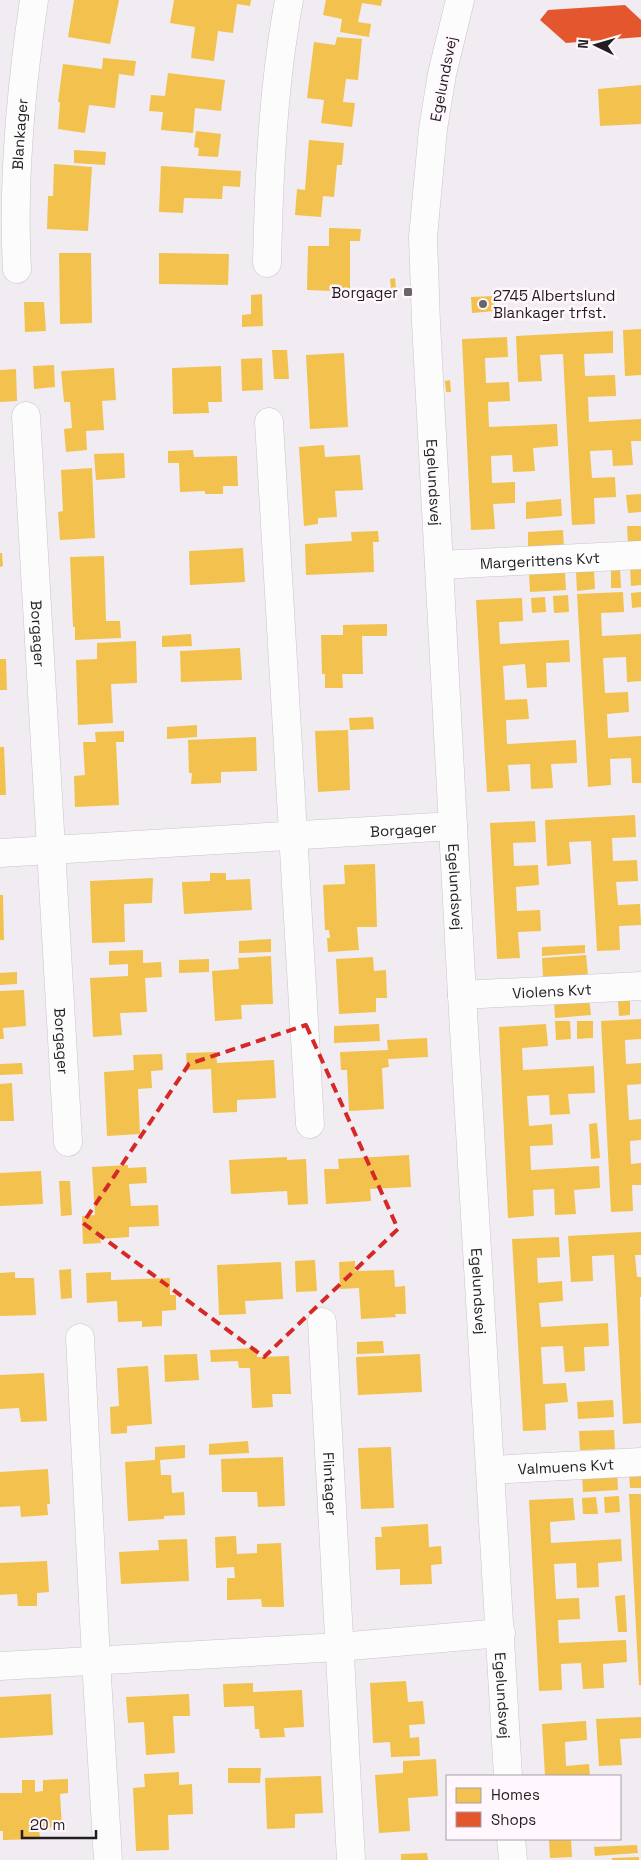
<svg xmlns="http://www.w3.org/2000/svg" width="641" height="1860" viewBox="0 0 641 1860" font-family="'Space Grotesk',sans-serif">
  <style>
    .homes { fill: #f2c14e }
    .shops { fill: #e4572e }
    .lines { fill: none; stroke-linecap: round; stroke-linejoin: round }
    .street-casing { stroke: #c8c4c8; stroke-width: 29 }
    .street { stroke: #fdfcfd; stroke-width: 28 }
    .marked { fill: none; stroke: #d62828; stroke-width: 4; stroke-dasharray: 10 6; stroke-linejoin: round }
    .poi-dot { fill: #6a656a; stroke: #fff7fd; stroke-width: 2 }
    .labels { text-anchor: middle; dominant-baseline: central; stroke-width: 5; stroke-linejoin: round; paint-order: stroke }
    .street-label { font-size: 15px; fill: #211d21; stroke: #fff7fd }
    .poi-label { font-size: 15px; fill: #211d21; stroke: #fff7fd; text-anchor: end }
  </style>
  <rect width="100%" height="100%" fill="#f1ecf1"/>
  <g class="homes">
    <path d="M74 0H119L110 44 68 37Z"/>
    <path d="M174 0H251L250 6 237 4 233 33 218 31 214 61 191 58 195 27 170 23Z"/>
    <path d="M326 0H382L381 6 362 3 358 22 371 24 369 37 340 32 342 19 323 15Z"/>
    <path d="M337 37 362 39 358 80 346 79 343 102 355 103 352 127 321 123 324 100 307 98 314 42 335 45Z"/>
    <path d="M103 58 136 61 134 76 119 74 115 108 89 105 85 133 58 129 60 102H58L63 64 102 69Z"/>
    <path d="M168 73 225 80 221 111 195 108 193 133 161 130 163 112 149 111 151 95 165 96Z"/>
    <path d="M641 85V124L600 126 598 89Z"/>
    <path d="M196 131 221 134 218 157 198 156 199 148 194 147Z"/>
    <path d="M309 140 344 143 342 165H337L334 197 323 196 321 217 295 215 297 189 305 190Z"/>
    <path d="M74 150 106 152 105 165 74 163Z"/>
    <path d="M54 164 92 167 88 231 47 229 48 196H53Z"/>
    <path d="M161 166 241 171 240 187 223 186 222 199 184 198 183 213 159 212Z"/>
    <path d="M329 228 361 229 360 241H350V300L333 299V291L307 290 308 246H329Z"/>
    <path d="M59 253H91L92 323 60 324Z"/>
    <path d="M159 253 229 254 228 285 159 284Z"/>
    <path d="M395 278 396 289H391L390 279Z"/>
    <path d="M262 294 263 326 242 327V315L251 314V295Z"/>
    <path d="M494 296 495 311 472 313 471 297Z"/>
    <path d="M24 302H44L46 331 25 332Z"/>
    <path d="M641 329V375L625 376 623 330Z"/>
    <path d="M613 331V353L584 354 585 376 615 375 616 396 588 397 589 422 641 419V441H631L633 465 613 466 612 450 590 451 592 478 615 477 616 497 594 498 595 524 572 525 563 354 540 355 542 381 518 382 516 336Z"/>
    <path d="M507 337 508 357 485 358 486 383 509 382 510 401 488 402 489 427 557 424 558 446 533 448 535 471 513 472 512 455 491 456 492 483 515 482V503L493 504 495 529 471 530 462 339Z"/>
    <path d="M272 350H287L289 379H274Z"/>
    <path d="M344 353 348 427 310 429 306 355Z"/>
    <path d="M262 358 263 390 242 391 241 359Z"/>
    <path d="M54 365 55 387 34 389 33 366Z"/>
    <path d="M221 366 222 402H208L209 413 173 414 172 368Z"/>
    <path d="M114 368 116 400 102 401 104 430 86 431 87 450 66 452 64 429 72 428 70 402H64L61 371Z"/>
    <path d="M16 369 17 401 0 402V370Z"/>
    <path d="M450 380 451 392H446L445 381Z"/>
    <path d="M324 445 325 457 360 455 363 490 335 491 337 517 318 518V524L304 526 299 447Z"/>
    <path d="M193 450 194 457 237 456 238 486H223V494H205V491L180 492 179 463H168V451Z"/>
    <path d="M124 453 125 478 96 480 94 454Z"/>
    <path d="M92 468 95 538 60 540 58 512 63 511 61 470Z"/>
    <path d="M641 494V512L628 513 626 495Z"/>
    <path d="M561 499 562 516 526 519V502Z"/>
    <path d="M627 526H641V544L628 545Z"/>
    <path d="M563 530 564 549 528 550V532Z"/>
    <path d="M378 531 379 542H373L374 572 306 575 305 544 352 541 351 532Z"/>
    <path d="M243 548 245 582 190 585 189 551Z"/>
    <path d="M0 553H2L3 566 0 567Z"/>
    <path d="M104 556 106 621H120L121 638 75 640V627H73L70 557Z"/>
    <path d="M641 566V585L631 586 630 567Z"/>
    <path d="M620 568 621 588H611V569Z"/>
    <path d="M594 571 595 589 577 591 576 572Z"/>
    <path d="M565 572 566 590 530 592 529 574Z"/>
    <path d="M623 592 624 612 601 613 602 636 641 634V681L627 682 626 657 603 658 605 693 628 692 629 712 607 714 608 738 641 736V783H632L631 758 610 759 611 785 588 787 577 594Z"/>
    <path d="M641 592V607L632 608 631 593Z"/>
    <path d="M568 595 569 612 554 613 553 596Z"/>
    <path d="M545 597 546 612 532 613 531 598Z"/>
    <path d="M522 598 523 621 499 622 500 644 569 640 570 662 546 663 547 687 527 688 525 664 503 666 505 700 527 699 529 719 506 720 507 744 576 740 577 763 551 764 553 788 531 789 530 764 508 765 510 791 487 792 476 600Z"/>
    <path d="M387 624V636H362L363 674H342L343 688H325V674H322L321 635H343V625Z"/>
    <path d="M191 634 192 646 162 647V636Z"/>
    <path d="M136 641 137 683 111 684 113 723 78 725 76 660 97 659V643Z"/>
    <path d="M240 648 242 680 181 682 180 651Z"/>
    <path d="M0 659H6L7 690H0Z"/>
    <path d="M373 717 374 729 350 730 349 718Z"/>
    <path d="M197 725V737L167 739V727Z"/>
    <path d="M348 730 350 790 318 792 315 731Z"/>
    <path d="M124 731V742H116L119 805 75 807 74 776 85 775 83 742H96L95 732Z"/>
    <path d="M256 737 257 771 221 772V783L191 784 192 773H189L188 740Z"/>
    <path d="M0 747H4L6 795H0Z"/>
    <path d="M635 815 636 837 612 838 613 861 637 860 638 881 616 882 618 905 640 904 641 925 619 926 620 950 597 951 591 841 569 842 571 864 547 866 545 820Z"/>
    <path d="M535 821 536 842 513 843 514 866 538 865 539 885 516 887 517 911 540 910 541 931 518 932 520 958 497 959 490 823Z"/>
    <path d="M375 864 377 927H357L359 950 328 952 327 938H330L329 930H325L323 885 345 884 344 865Z"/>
    <path d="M210 873H226V880L250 879 252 910 184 914 182 882 210 881Z"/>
    <path d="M153 878 152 903 124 904 125 942 92 943 90 881Z"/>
    <path d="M0 895H3L4 940H0Z"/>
    <path d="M271 939V952L239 953V941Z"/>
    <path d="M585 945V953L542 956V947Z"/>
    <path d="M143 950V963L161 962 162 977 145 978 147 1012 120 1013 122 1035 93 1037 90 978 128 976V964L109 965V951Z"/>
    <path d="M586 955 588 975 543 977 542 958Z"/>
    <path d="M271 956 273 1004 241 1005 242 1019 215 1021 212 971 239 969 238 958Z"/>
    <path d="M373 957 374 971 386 970 387 998H376V1012L339 1014 336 959Z"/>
    <path d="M209 959V972L179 973V960Z"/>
    <path d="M17 972V984L0 985V973Z"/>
    <path d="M24 990 26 1026 3 1028 4 1039H0V991Z"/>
    <path d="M589 998 591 1015 555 1018 554 1000Z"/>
    <path d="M630 1000V1015L619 1016 618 1001Z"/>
    <path d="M641 1019V1039L625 1040 626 1064 641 1063V1084L627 1085 629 1120 641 1119V1140L630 1141 631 1164 641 1163V1185H632L633 1211 611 1212 601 1021Z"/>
    <path d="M555 1021H570L571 1039 556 1040Z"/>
    <path d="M577 1021H593V1038L577 1039Z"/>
    <path d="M379 1024 380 1041 334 1043V1026Z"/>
    <path d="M546 1024 548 1046 522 1048 523 1070 594 1066 595 1093 568 1094 570 1114 550 1115 549 1095 527 1096 529 1126 552 1124 553 1145 530 1146 531 1170 599 1166 600 1188 574 1190 576 1214 555 1215 554 1189 533 1190 534 1216 508 1218 499 1027Z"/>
    <path d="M427 1038 428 1057 388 1059 389 1067 382 1068 384 1109 349 1111 347 1070H341L340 1052 388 1050 387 1040Z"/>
    <path d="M216 1052 217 1063 274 1060 276 1098 237 1100V1112L213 1113 211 1069 187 1070 186 1053Z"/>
    <path d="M162 1054 163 1070 151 1071 152 1088 138 1089 140 1134 107 1136 104 1072 134 1070 133 1055Z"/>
    <path d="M22 1063 23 1074 0 1075V1064Z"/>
    <path d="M12 1083 14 1121H0V1084Z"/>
    <path d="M597 1123 600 1158 591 1159 589 1124Z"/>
    <path d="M409 1155 411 1187 370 1189 371 1201 326 1204 324 1169H339L338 1159Z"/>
    <path d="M287 1157V1160L306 1159 308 1204 288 1205 287 1191 231 1194 229 1160Z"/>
    <path d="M128 1165V1168L146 1167 147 1183 129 1184 131 1206 158 1205 159 1226 129 1227V1237L100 1239 101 1243 83 1244 82 1216 95 1215 92 1167Z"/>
    <path d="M41 1171 43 1204 0 1206V1173Z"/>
    <path d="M59 1181H70L72 1215 61 1216Z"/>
    <path d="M641 1232V1255H635L637 1277H641V1297H640L641 1423 623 1424 614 1255 592 1256 593 1281 571 1282 568 1236Z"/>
    <path d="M559 1237 560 1257 537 1258 538 1283 562 1281 563 1301 539 1303 541 1327 608 1323 609 1346 584 1347 585 1371 565 1372 563 1346 541 1347 543 1384 566 1383 568 1402 545 1404 546 1430 523 1431 512 1239Z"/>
    <path d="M315 1260 317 1291 296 1292 295 1261Z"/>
    <path d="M355 1261V1271L394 1270 395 1287 405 1286 406 1314H395L396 1317 361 1319 359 1288 340 1289 339 1262Z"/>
    <path d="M281 1262 283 1299 245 1301 246 1314 219 1315 217 1265Z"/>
    <path d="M71 1269 72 1298 61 1299 59 1270Z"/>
    <path d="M15 1272V1278H34L36 1315 0 1316V1273Z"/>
    <path d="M111 1272V1280L170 1278V1295H176V1310L162 1311V1326L142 1327V1321L118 1322 117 1301 87 1303 86 1273Z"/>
    <path d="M383 1341 384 1353 357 1354V1342Z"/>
    <path d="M257 1348V1357L289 1356 291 1394H272L273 1407 252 1408 250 1368H239L238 1361 211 1362 210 1350Z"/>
    <path d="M197 1354 199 1380 165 1382 164 1355Z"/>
    <path d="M420 1354 422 1392 358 1395 356 1357Z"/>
    <path d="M148 1366 152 1424 127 1426V1433L111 1434 110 1407 119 1406 117 1368Z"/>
    <path d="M44 1373 47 1421 21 1422 19 1408 0 1409V1375Z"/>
    <path d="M613 1400 614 1417 578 1419 577 1402Z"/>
    <path d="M614 1430 615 1449 580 1450 579 1431Z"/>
    <path d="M248 1441 249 1453 209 1455V1444Z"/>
    <path d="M185 1445V1458L160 1460 161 1475H171L172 1493 184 1492 185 1515 164 1516V1519L128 1521 125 1462 155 1460V1447Z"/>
    <path d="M391 1447 394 1508 361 1509 358 1448Z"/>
    <path d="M283 1457 285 1506 258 1507 257 1492H222L221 1459Z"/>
    <path d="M48 1469 50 1504H47L48 1515 21 1517 20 1506 0 1507V1472Z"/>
    <path d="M641 1469V1488H630L629 1470Z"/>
    <path d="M617 1471 618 1490 583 1492 582 1473Z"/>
    <path d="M629 1494H641V1685H639Z"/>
    <path d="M619 1496 620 1512 605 1513 604 1497Z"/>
    <path d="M596 1497 598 1514H583L582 1498Z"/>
    <path d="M573 1498 575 1520 550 1522 551 1543 621 1539 622 1561 598 1563 599 1587 577 1588 576 1563 554 1564 556 1599 579 1598 580 1619 558 1620 559 1643 626 1640 627 1662 603 1664 604 1688 583 1689 581 1663 561 1664 562 1690 539 1691 529 1500Z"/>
    <path d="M428 1524 429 1547 441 1546 442 1564 431 1565 432 1584 400 1585V1569L376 1570 375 1537H382L381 1527Z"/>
    <path d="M236 1536 237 1554 257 1553V1544L281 1543 284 1607H262L261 1599 227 1600V1578H235L234 1567 216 1568 215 1537Z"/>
    <path d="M187 1539 189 1581 121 1584 119 1552 159 1550 158 1540Z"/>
    <path d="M47 1561 49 1592 37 1593V1606H18L17 1594 0 1595V1563Z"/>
    <path d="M625 1595 627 1632H618L615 1596Z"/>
    <path d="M406 1681 408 1702 423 1701 425 1724 409 1725 410 1738 419 1737 420 1756 391 1757 390 1742 373 1743 370 1683Z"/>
    <path d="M253 1683V1692L302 1690 304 1727 284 1728 285 1737 260 1738 259 1729H255L254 1706 224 1707 223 1684Z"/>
    <path d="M51 1694 53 1735 0 1738V1697Z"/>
    <path d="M189 1694 190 1716H173L175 1753 146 1755 144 1722 128 1723 126 1697Z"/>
    <path d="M641 1717V1738L620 1739 622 1765 599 1766 596 1719Z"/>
    <path d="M586 1721 587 1740 565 1742 566 1766 589 1764 590 1776H545L542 1724Z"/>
    <path d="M436 1759 438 1796 408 1798 410 1831 379 1833 375 1775 403 1773V1761Z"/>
    <path d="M228 1768H261L260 1783H228Z"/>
    <path d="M179 1772V1785L192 1784 193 1814 168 1815 169 1850 136 1851 133 1788 145 1787 144 1774Z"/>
    <path d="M321 1776 323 1813 295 1814V1828L267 1829 265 1778Z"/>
    <path d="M68 1779V1793L60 1794 62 1827 39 1828 40 1839 3 1840V1831H0V1793H22V1780H35V1792L43 1791V1780Z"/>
    <path d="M549 1839H571L572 1857 550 1858Z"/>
    <path d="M637 1845 638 1853 595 1856 594 1847Z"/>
    <path d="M427 1853 428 1860H401V1854Z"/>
    <path d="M639 1857V1860H612V1858Z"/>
  </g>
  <path class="shops" d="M625 5 641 20V37L566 43 540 20 548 10Z"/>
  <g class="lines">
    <g class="street-casing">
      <g id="street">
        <path id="s1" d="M460 0 442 74 433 129 423 237 426 323 462 995 508 1776"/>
        <path d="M267 263C269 175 273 86 289 0"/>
        <path id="s2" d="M17 269C12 180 21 88 34 0"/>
        <path id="s3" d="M26 416 68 1142"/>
        <path d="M269 422 310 1124"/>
        <path id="s4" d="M439 565 641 555"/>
        <path id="s5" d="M0 853 453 826"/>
        <path id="s6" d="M462 995 641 986"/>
        <path id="s7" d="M322 1322 351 1860"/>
        <path d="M80 1338 96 1660 108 1860"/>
        <path id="s8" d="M491 1470 641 1462"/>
        <path d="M0 1666 339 1647 501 1633"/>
        <path d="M511 1839 513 1860"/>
      </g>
    </g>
    <use href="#street" class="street"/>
  </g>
  <path class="marked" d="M306 1025 398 1229 264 1357 83 1223 189 1064Z"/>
  <g class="poi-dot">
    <rect x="403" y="287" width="10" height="10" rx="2.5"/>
    <circle cx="483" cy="304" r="5"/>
  </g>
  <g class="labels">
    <g class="street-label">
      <text transform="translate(443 79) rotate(-79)">Egelundsvej</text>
      <text stroke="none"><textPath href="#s2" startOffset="135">Blankager</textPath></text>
      <text stroke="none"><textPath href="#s1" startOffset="486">Egelundsvej</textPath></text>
      <text stroke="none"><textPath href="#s4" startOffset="101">Margerittens Kvt</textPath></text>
      <text stroke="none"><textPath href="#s3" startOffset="218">Borgager</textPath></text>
      <text stroke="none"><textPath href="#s5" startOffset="404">Borgager</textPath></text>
      <text stroke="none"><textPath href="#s1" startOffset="891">Egelundsvej</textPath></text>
      <text stroke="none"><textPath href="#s6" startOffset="90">Violens Kvt</textPath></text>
      <text stroke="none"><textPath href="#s3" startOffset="626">Borgager</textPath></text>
      <text stroke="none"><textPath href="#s1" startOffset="1296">Egelundsvej</textPath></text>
      <text stroke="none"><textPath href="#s8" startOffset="75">Valmuens Kvt</textPath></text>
      <text stroke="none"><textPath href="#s7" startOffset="162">Flintager</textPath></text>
      <text stroke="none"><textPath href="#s1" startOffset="1701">Egelundsvej</textPath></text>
    </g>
    <g class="poi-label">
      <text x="398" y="292">Borgager</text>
      <text x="493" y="295" text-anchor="start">2745 Albertslund<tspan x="493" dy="17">Blankager trfst.</tspan></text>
    </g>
  </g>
  <rect x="446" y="1775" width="175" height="65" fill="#fff7fd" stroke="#a6a0a5"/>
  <rect x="456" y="1788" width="25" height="15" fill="#f2c14e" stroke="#a6a0a5"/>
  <text x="491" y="1800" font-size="15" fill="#211d21">Homes</text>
  <rect x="456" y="1812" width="25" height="15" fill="#e4572e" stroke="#a6a0a5"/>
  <text x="491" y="1825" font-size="15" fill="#211d21">Shops</text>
  <g transform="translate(596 45) rotate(275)" stroke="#fff7fd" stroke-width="4" paint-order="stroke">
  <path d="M0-4L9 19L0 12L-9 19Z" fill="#211d21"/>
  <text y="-8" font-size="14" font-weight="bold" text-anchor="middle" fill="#211d21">N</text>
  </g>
  <path d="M22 1830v8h74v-8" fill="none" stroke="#211d21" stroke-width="2.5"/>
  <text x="30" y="1830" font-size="15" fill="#211d21" stroke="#fff7fd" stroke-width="4" paint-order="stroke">20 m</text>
</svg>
